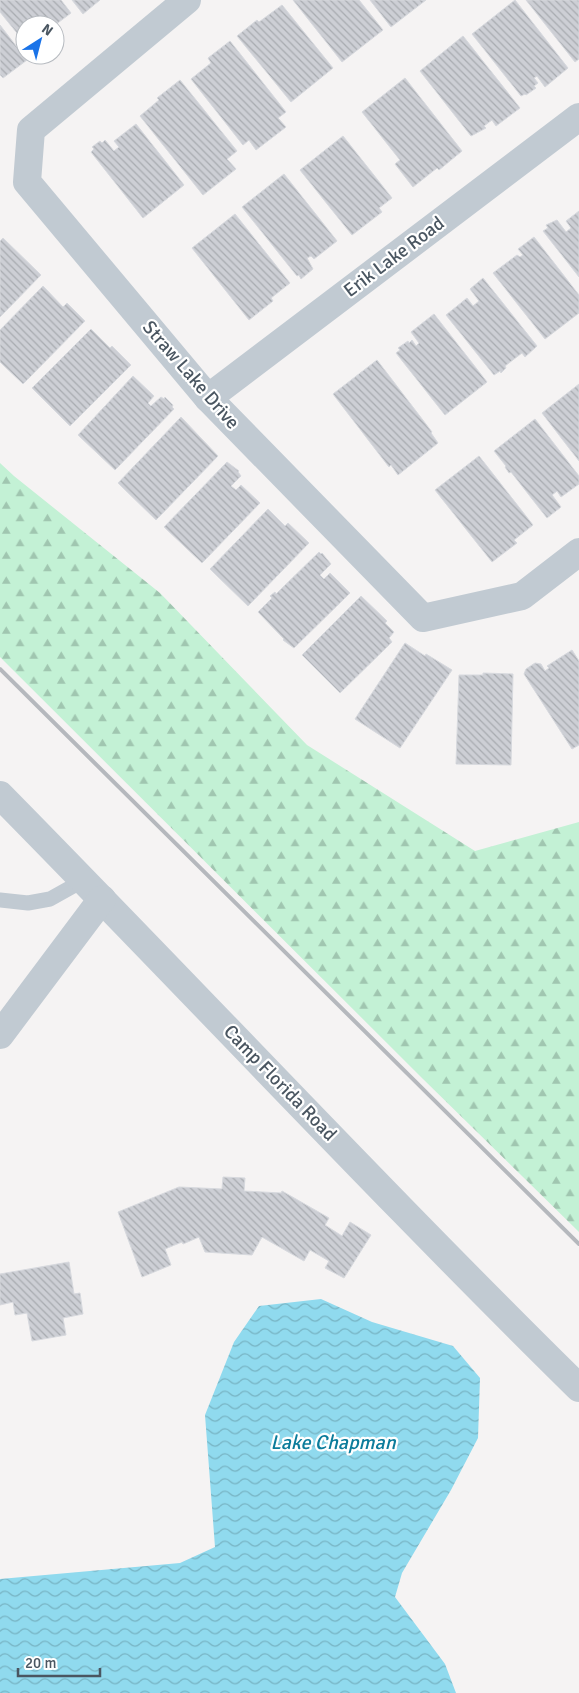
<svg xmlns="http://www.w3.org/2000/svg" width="579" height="1693" viewBox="0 0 579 1693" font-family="Signika,sans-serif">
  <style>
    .forest { fill: url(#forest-firs) }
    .water { fill: url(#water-waves) }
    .building { fill: url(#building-back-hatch); stroke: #d7d9de }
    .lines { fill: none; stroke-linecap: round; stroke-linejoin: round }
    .lane { stroke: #c1cad2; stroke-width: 15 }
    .street { stroke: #c1cad2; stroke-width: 28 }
    .rail { stroke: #b5b8bd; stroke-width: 4 }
    .labels { text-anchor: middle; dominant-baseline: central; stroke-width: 4.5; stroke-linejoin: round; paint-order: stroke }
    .street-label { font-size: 19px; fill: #4a5661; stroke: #fff }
    .water-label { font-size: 20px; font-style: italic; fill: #0c7c9b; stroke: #fff }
  </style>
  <defs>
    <pattern id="forest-firs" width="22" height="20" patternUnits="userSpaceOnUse" patternTransform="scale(1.25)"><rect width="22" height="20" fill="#c3f1d5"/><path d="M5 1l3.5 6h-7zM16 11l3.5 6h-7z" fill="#a0c6b0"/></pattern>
    <pattern id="water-waves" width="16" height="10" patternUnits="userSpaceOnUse" patternTransform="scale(1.25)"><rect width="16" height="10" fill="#90daee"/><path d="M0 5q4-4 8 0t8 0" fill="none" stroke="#78b4c4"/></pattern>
    <pattern id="building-back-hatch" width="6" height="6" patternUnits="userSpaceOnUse" patternTransform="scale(1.25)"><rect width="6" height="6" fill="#cdcfd5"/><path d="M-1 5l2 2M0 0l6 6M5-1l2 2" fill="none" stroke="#a8abb0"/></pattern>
  </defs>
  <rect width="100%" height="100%" fill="#f5f3f3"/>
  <path class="forest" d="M0 463 14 476 160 593 307 745 475 851 579 822V1232L423 1079 0 657Z"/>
  <path class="water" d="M321 1299 372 1322 453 1346 480 1378 478 1438 451 1490 402 1573 395 1597 445 1664 456 1693H0V1579L180 1563 215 1547 205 1415 234 1342 259 1306Z"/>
  <g class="building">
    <path d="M0 0H61L71 13 55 25H25V43L0 12Z"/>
    <path d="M72 0H100L83 14Z"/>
    <path d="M293 0H359L383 30 342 62Z"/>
    <path d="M370 0H426L391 27Z"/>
    <path d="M515 0 568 68 545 87 537 76 534 78 538 83 534 86 536 88 526 95 525 94 521 96 472 34Z"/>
    <path d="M526 0H579V59L575 62Z"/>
    <path d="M282 5 333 68 291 102 237 36 257 20 259 22Z"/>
    <path d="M0 25 27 60 3 78 0 75Z"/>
    <path d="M463 36 520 108 496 126 492 120 484 126 486 128 471 136 420 71Z"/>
    <path d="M230 41 286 112 278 118 286 127 256 150 249 140 243 145 191 79 211 63 208 58Z"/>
    <path d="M405 78 462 151 439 170 437 168 413 187 395 164 400 160 362 112Z"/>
    <path d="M180 80 237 151 227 159 236 169 203 195 140 116 159 100 157 98Z"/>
    <path d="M136 124 184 185 143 218 91 152 94 149 92 147 100 141 102 143 105 140 114 151 119 147 114 141Z"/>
    <path d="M343 136 392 198 379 208 382 212 352 235 300 170Z"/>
    <path d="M284 174 337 241 314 259 311 256 307 258 313 269 301 279 299 275 297 276 242 207Z"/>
    <path d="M579 211V277L543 231 548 228 546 225 557 220 566 232 571 228 566 221Z"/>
    <path d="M235 214 290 283 271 298 273 301 249 320 192 248Z"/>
    <path d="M534 237 579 295V313L545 339 493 273 517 255 520 257 523 255 518 249Z"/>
    <path d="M3 238 41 275 0 317V241Z"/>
    <path d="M483 278 537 346 525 357 522 353 505 366 506 368 501 373 500 371 494 375 446 315 467 298 473 306 479 301 470 289Z"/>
    <path d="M43 286 63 307 67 303 85 321 23 384 0 362V330Z"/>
    <path d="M434 314 487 382 445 415 396 353 400 350 398 348 408 341 409 343 412 340 416 346 419 343 411 332Z"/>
    <path d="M91 329 110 348 112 346 131 365 70 426 32 388Z"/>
    <path d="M377 360 432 432 431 433 438 443 398 475 391 465 389 467 333 394Z"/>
    <path d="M133 376 154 396 148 403 151 406 161 397 164 399 165 397 173 405 172 407 174 409 115 470 78 435Z"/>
    <path d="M579 384V461L542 413Z"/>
    <path d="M181 417 218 456 156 520 118 483Z"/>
    <path d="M535 419 579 476V484L561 497 557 491 552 495 561 507 547 518 511 472 509 473 505 467 506 466 494 451Z"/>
    <path d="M479 456 533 525 514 540 517 543 492 562 435 490Z"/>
    <path d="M227 462 239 471 238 472 241 476 231 486 236 490 241 485 260 503 202 563 164 527Z"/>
    <path d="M268 509 285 526 288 523 309 543 248 606 210 569Z"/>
    <path d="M319 552 321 554 322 553 331 564 320 575 324 579 330 573 350 593 294 648 283 640 284 639 258 612 272 598 270 596 275 592 276 594Z"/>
    <path d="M361 596 387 621 385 623 394 632 389 638 392 642 340 693 302 655Z"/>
    <path d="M405 643 425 656 426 654 452 670 400 748 355 719Z"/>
    <path d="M572 650 579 661V745L572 749 524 674 526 669 535 663 541 664 545 671 549 668 547 666Z"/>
    <path d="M483 673 513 674 511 765 456 764 459 675H483Z"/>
    <path d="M223 1177 245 1178 244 1191 281 1193 282 1191 329 1218 325 1225 342 1236 350 1222 371 1235 344 1278 325 1268 329 1261 310 1250 304 1261 262 1237 252 1255 205 1252 199 1237 183 1244 182 1242 165 1249 171 1265 142 1277 118 1212 179 1187 222 1189Z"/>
    <path d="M69 1262 74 1294 80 1293 83 1314 63 1318 66 1335 32 1341 27 1313 15 1315 13 1302 0 1305V1274Z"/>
  </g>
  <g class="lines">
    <path class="lane" d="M0 900 28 903 50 899 84 880"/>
    <g class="street">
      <path d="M187 0 31 130 27 182 208 398 423 618 522 596 579 552"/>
      <path d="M208 398 579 117"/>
      <path d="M0 795C194 992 382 1194 579 1388"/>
      <path d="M0 1035 102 899"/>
    </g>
    <path class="rail" d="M0 669 579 1244"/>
  </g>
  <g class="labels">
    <g class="street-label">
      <text transform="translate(394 257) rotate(-37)">Erik Lake Road</text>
      <text transform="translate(191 375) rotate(49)">Straw Lake Drive</text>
      <text transform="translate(280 1083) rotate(46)">Camp Florida Road</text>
    </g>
    <g class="water-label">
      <text x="333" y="1442">Lake Chapman</text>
    </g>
  </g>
  <g transform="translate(40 40) rotate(36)"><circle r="24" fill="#ffffff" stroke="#b7bbc0"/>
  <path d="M0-4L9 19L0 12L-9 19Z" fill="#1a73e8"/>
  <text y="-8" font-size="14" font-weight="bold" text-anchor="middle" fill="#4a5661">N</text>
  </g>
  <path d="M18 1668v8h82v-8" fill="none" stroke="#4a5661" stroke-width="2.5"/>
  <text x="25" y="1668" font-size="15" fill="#4a5661" stroke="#ffffff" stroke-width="4" paint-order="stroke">20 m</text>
</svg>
